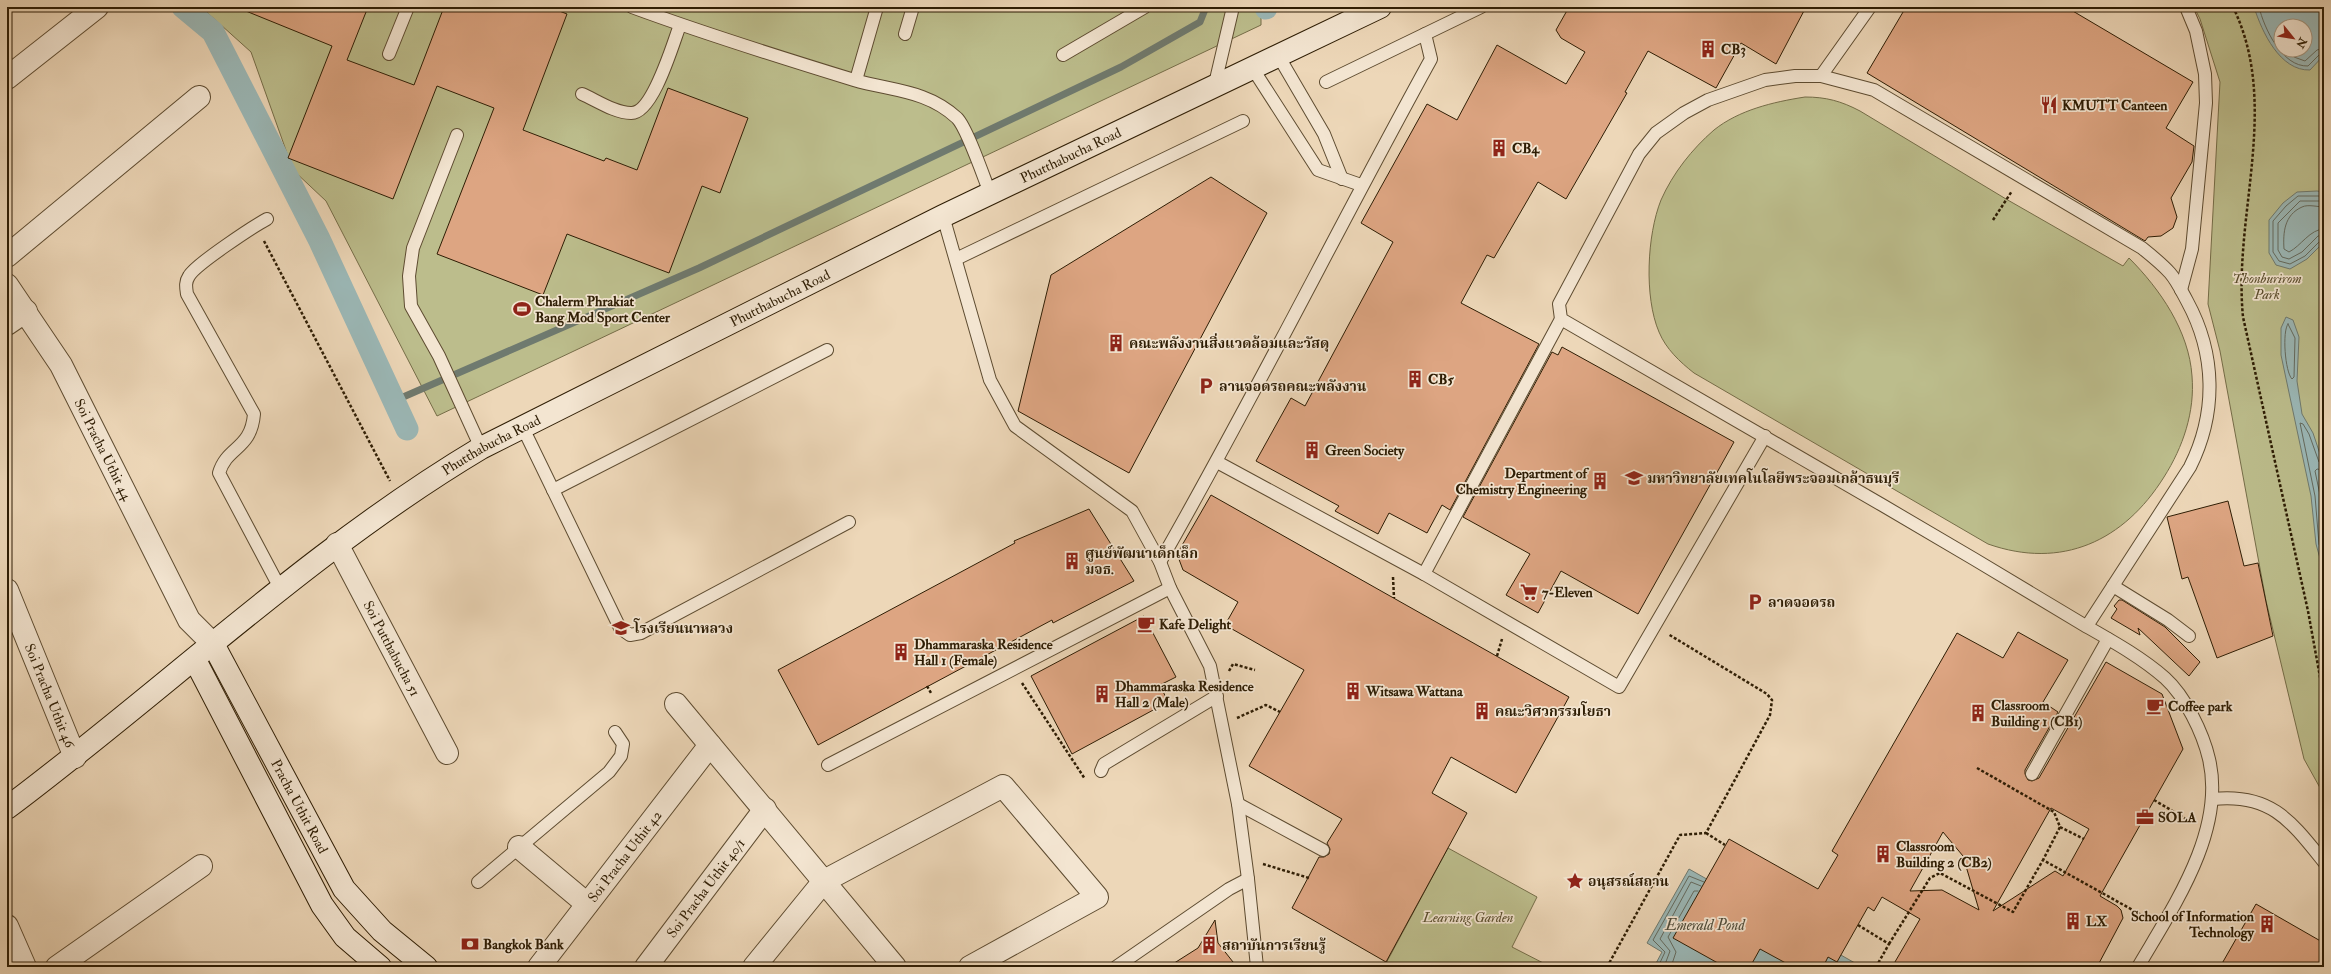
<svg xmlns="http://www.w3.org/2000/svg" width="2331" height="974" viewBox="0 0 2331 974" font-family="'IM FELL Double Pica','Noto Serif Thai',serif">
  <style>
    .green { fill: #bcbd8c; stroke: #756d48; fill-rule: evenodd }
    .water { fill: #9bb8b7; stroke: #6f7a6f; fill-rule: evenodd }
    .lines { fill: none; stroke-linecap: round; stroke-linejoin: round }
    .shore { stroke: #646a5e; stroke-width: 1 }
    .stream { stroke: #6f7a6f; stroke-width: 7 }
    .canal { stroke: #9bb8b7; stroke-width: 23 }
    .building { fill: #dda582; stroke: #2e1d04; fill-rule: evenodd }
    .service-casing { stroke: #5e4c31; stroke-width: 14 }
    .minor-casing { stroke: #5e4c31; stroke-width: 24 }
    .secondary-casing { stroke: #2e1d04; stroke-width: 24 }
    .path { stroke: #2e1d04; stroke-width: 2.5; stroke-dasharray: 3 2; stroke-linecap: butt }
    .service { stroke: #f3e5d1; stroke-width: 12 }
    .minor { stroke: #f3e5d1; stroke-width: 22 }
    .secondary { stroke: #f3e5d1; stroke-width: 22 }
    .labels { text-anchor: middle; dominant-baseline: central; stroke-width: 3.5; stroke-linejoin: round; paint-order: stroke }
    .poi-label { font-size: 14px; font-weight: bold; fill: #2e1d04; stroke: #f3e5d1; text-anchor: start }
    .street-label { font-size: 14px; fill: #2e1d04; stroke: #f3e5d1 }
    .park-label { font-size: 14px; font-style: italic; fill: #594d2d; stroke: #f3e5d1 }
    .water-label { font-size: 15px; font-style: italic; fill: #4f4c3a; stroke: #f3e5d1 }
  </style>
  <rect width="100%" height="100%" fill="#edd7b8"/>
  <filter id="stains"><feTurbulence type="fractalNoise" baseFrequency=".005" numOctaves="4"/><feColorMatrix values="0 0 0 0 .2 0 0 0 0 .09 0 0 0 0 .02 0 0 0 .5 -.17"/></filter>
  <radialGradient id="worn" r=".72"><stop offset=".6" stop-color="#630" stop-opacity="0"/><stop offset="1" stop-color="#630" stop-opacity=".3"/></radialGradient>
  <g class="green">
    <path d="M201 7H1261V25L437 416 326 201 293 170 251 52Z"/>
    <path d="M2194 7H2324V795L2304 759 2266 601 2220 351 2208 304 2220 82 2200 19ZM2281 26H2305V50H2281Z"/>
    <path d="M1805 97C1826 97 1841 101 1860 111L2006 199 2123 266 2129 258C2160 289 2189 331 2192 376 2195 412 2183 447 2164 477 2124 541 2062 570 1988 544L1694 373C1680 362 1666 349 1659 332 1644 297 1647 235 1661 200 1673 173 1692 149 1714 130 1739 110 1773 102 1805 97Z"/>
    <path d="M1448 848 1537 897 1512 947 1551 967H1384Z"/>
  </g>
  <g class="water">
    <path d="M2254 7H2324V55L2310 70C2280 71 2262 32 2254 7ZM2281 26H2305V50H2281Z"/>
    <path d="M2317 191 2324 192V242L2307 259 2290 269 2276 265 2269 253V220L2283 203 2297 192Z"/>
    <path d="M2286 317 2293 320 2299 337 2297 381 2302 414 2313 433 2324 466V573L2316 544 2311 496 2281 355V328Z"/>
    <path d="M1689 869 1862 967H1654L1662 952 1647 943Z"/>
  </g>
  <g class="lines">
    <g class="shore">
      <path d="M2259 7C2264 28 2282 67 2308 66L2320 54 2324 53"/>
      <path d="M2287 50 2294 57 2305 61 2317 50 2324 48"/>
      <path d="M2324 196H2298L2286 206 2273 221V252L2279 261 2290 264 2305 256 2320 241 2324 240"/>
      <path d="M2324 201H2300L2278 223V250L2282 257 2289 259 2302 252 2318 236 2324 235"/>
      <path d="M2324 207C2318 207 2308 204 2302 207 2284 215 2283 233 2284 249L2289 252C2301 246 2310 229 2324 229"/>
      <path d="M2288 324 2295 338 2294 377 2292 379C2285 372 2282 331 2288 324Z"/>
      <path d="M2324 465 2319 462 2309 434 2303 424 2300 423 2315 496 2319 544 2324 559"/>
      <path d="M2324 470 2317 469 2315 471 2320 495 2324 538"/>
      <path d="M1658 967 1665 952 1653 940 1689 876 1704 882"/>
      <path d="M1664 967 1670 951 1660 939 1691 882 1701 886"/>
      <path d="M1671 967 1676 952 1668 937 1694 891H1698"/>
    </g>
    <path class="stream" d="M394 401 699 268 1121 67 1200 22 1206 7"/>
    <g class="canal">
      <path d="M183 7 213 32 319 239 407 429"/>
      <path d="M1266 8V7"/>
    </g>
  </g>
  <g class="building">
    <path d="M236 7H368L347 60 414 85 444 7H549L567 14 523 130 604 161 606 158 637 170 668 88 748 118 720 193 702 186 669 273 567 234 543 295 437 254 494 108 437 86 393 199 288 158 332 46Z"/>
    <path d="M1569 7H1806L1776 64 1741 43 1716 88 1648 51 1625 92 1627 93 1566 199 1538 182 1494 258 1487 255 1461 303 1539 344 1450 510 1442 505 1427 533 1389 513 1378 534 1335 511 1339 506 1256 461 1291 398 1305 406 1393 242 1361 223 1427 104 1457 120 1497 45 1566 84 1585 52 1561 38 1556 30Z"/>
    <path d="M1906 7H2066L2193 82 2166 128 2194 146 2192 162 2171 198 2177 217 2173 228 2161 236 2148 237 2145 241 1867 73Z"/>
    <path d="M1211 177 1267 213 1129 473 1018 411 1051 275Z"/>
    <path d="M1562 347 1734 442 1638 614 1561 571 1538 613 1506 595 1530 554 1463 517 1552 352 1558 355Z"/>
    <path d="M1211 495 1569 697 1516 793 1451 757 1432 793 1467 813 1386 962 1292 908 1319 857H1324L1329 854 1330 849 1327 843 1342 819 1249 766 1304 670 1225 625 1238 602 1183 570 1177 554Z"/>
    <path d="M2228 501 2244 566 2258 563 2273 636 2217 658 2188 577 2182 579 2167 517Z"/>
    <path d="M1089 509 1134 581 1053 623 1052 620 818 745 778 670 1015 543 1014 541Z"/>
    <path d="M2119 600H2122L2165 627 2200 662 2189 676 2138 628 2140 635 2111 618 2117 609 2114 606Z"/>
    <path d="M1144 616 1176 677 1160 685 1168 702 1072 754 1031 676Z"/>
    <path d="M2018 632 2068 660 2043 702 2058 712 2025 770V774L2028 780 2032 781 2039 778 2106 662 2162 694 2183 749 2100 896 2117 906 2121 910 2123 918 2097 967H1892L1920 919 1882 897 1874 911 1868 907 1837 962 1828 957 1823 967H1793L1760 949 1750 967H1725L1673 938 1729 839 1818 889 1838 855 1832 851 1957 633 2003 658ZM2051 808 2089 829 2063 876 2055 871 1993 911ZM1943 832 1963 856 1979 910 1942 890 1910 891Z"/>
    <path d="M2256 904 2324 943V967H2220Z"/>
    <path d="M1215 920 1218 943 1237 967H1168L1198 948Z"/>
  </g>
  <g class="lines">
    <g class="service-casing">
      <g id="service">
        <path d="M632 7C705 34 779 57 854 80 892 91 927 90 957 118 967 128 984 178 990 193"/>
        <path d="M905 34 913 7"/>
        <path d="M389 54 408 7"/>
        <path d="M1063 55 1145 7"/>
        <path d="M1279 57 1324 134 1342 179"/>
        <path d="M1253 69 1318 170 1361 185"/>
        <path d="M1821 76 1870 7"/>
        <path d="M856 80 877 7"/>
        <path d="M1326 82 1481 7"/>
        <path d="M1214 88 1233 7"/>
        <path d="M582 94C596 100 615 113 631 113 653 114 673 43 680 25"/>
        <path d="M457 135 413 248 409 276 411 306 439 356 481 448"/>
        <path d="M943 216 990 380 1015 426 1132 511 1160 562 1170 588 1210 666 1238 804 1248 879 1257 967"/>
        <path d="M267 219C254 226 196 264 189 276 185 282 186 287 187 294L254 414C251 450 227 446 219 473L280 588"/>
        <path d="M956 259 1243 121"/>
        <path d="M2181 290 2192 249 2206 103 2205 74 2196 31 2186 7"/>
        <path d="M522 426 620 628 630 635 641 633 849 522"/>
        <path d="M1217 462 1424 574 1619 687 1765 436"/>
        <path d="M553 490 827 350"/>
        <path d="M1160 562C1255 396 1339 226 1431 59L1425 34"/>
        <path d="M1424 574 1561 319"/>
        <path d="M2113 586 2168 620 2189 636"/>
        <path d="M2087 626 2190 467C2217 413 2216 354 2187 301 2182 292 2177 281 2170 273 2162 264 2152 256 2142 248L1874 90 1821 76H1795L1765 80 1708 100 1684 113 1656 133 1639 154 1559 304 1561 319C1699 399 1837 478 1974 559 2011 581 2048 603 2084 625 2112 641 2141 657 2165 678 2185 696 2203 733 2209 759 2226 831 2173 907 2138 967"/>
        <path d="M828 765 1170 588"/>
        <path d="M1101 771 1104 764 1217 696"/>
        <path d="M2032 774 2108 639"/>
        <path d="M2213 799C2271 793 2291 821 2324 862"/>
        <path d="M1238 804 1323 850"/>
        <path d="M478 882 609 772 621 756 623 744 615 732"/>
        <path d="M1116 967 1229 889 1248 879"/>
      </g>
    </g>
    <g class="minor-casing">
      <g id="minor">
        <path d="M7 78 97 7"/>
        <path d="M7 256 199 97"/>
        <path id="s1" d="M7 285 61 365 189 620 213 644"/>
        <path d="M7 324 26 311"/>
        <path id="s2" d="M337 544 447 753"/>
        <path id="s3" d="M7 590 75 757"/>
        <path d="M676 704 895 967"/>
        <path d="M519 847 587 904"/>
        <path d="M7 926 25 967"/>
        <path d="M57 967 201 866"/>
        <path id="s4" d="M539 967 710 745"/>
        <path id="s5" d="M646 967 765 809"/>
        <path d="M754 967 824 881 1003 786 1097 897 970 967"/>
      </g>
    </g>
    <g class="secondary-casing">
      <g id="secondary">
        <path id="s6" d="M213 644 344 889 382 931 426 967"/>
        <path d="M195 660 322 905 345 937 380 967"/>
        <path id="s7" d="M7 808C166 689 310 550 481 448L943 216 1380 7"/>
      </g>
    </g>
    <g class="path">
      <path d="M2233 7C2281 105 2233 215 2243 317L2308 611 2324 699"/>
      <path d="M1993 220 2012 191"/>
      <path d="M264 241 390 481"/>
      <path d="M1393 577 1394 598"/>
      <path d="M1497 656 1502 639"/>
      <path d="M1229 671 1233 664 1255 670"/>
      <path d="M1022 683 1085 779"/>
      <path d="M927 686 931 693"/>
      <path d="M1237 718 1266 705 1280 712"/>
      <path d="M1977 768 2054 812 2060 827 2043 860"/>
      <path d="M2154 800 2191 822"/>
      <path d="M2060 827 2084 839"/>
      <path d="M1706 833 1725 845"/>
      <path d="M1263 864 1309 878"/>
      <path d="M1858 925 1889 944 1876 967"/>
      <path d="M1889 944 1930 878 1940 873 2013 912 2043 860 2147 918"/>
      <path d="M1607 967 1680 835 1706 833 1770 715 1772 700 1767 694 1668 634"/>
    </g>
    <use href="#service" class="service"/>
    <use href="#minor" class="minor"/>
    <use href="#secondary" class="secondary"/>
  </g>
  <defs>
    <g id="building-bare" transform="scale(1.38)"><path d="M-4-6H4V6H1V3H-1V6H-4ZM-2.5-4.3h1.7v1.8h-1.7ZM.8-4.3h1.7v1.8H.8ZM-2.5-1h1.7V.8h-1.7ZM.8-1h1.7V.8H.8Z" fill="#8f2418" stroke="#f3e5d1" stroke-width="2.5" paint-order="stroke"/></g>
    <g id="restaurant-bare" transform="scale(1.38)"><path d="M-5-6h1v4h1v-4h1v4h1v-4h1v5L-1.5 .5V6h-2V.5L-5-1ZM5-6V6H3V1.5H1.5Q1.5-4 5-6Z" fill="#8f2418" stroke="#f3e5d1" stroke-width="2.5" paint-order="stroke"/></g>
    <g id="stadium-bare" transform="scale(1.38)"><path d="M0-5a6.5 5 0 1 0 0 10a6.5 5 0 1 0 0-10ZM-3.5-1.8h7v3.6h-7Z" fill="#8f2418" stroke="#f3e5d1" stroke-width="2.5" paint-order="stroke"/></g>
    <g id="parking-bare" transform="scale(1.38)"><path d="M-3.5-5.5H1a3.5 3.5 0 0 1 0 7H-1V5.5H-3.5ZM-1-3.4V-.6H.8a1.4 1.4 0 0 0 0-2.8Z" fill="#8f2418" stroke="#f3e5d1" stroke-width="2.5" paint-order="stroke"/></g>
    <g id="university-bare" transform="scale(1.38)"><path d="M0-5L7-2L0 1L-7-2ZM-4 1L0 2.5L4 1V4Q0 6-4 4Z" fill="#8f2418" stroke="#f3e5d1" stroke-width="2.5" paint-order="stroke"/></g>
    <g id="supermarket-bare" transform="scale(1.38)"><path d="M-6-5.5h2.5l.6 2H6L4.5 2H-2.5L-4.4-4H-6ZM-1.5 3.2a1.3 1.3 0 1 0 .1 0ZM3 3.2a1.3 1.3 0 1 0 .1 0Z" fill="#8f2418" stroke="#f3e5d1" stroke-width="2.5" paint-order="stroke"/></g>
    <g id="cafe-bare" transform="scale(1.38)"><path d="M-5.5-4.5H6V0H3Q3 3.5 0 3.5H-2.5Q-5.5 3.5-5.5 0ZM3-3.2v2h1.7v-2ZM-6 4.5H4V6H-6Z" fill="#8f2418" stroke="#f3e5d1" stroke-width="2.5" paint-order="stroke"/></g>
    <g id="school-bare" transform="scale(1.38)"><path d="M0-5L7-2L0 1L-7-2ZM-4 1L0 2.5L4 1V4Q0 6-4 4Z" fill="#8f2418" stroke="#f3e5d1" stroke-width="2.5" paint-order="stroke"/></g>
    <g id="office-bare" transform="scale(1.38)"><path d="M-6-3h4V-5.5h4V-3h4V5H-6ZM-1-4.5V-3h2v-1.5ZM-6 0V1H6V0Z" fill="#8f2418" stroke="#f3e5d1" stroke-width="2.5" paint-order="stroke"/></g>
    <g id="sight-bare" transform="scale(1.38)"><path d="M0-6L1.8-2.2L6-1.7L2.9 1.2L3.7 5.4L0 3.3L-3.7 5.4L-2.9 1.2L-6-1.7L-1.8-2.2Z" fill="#8f2418" stroke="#f3e5d1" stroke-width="2.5" paint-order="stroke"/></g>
    <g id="bank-bare" transform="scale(1.38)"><path d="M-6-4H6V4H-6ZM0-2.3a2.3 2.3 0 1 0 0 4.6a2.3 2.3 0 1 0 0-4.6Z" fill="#8f2418" stroke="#f3e5d1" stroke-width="2.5" paint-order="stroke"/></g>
  </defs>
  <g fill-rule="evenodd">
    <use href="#building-bare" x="1708" y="49"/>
    <use href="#restaurant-bare" x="2049" y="105"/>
    <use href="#building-bare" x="1499" y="148"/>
    <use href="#stadium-bare" x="522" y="309"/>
    <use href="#building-bare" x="1116" y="343"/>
    <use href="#building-bare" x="1415" y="379"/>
    <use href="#parking-bare" x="1206" y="386"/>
    <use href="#building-bare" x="1312" y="450"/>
    <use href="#university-bare" x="1634" y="478"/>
    <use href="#building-bare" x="1600" y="481"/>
    <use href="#building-bare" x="1072" y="561"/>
    <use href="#supermarket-bare" x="1529" y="592"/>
    <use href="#parking-bare" x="1755" y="602"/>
    <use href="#cafe-bare" x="1146" y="624"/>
    <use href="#school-bare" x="621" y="628"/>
    <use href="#building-bare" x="901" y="652"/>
    <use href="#building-bare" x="1353" y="691"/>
    <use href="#building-bare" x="1102" y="694"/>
    <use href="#cafe-bare" x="2155" y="706"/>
    <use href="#building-bare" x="1482" y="711"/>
    <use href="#building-bare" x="1978" y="713"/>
    <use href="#office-bare" x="2145" y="817"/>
    <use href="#building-bare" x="1883" y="854"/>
    <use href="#sight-bare" x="1575" y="881"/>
    <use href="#building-bare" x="2073" y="921"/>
    <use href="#building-bare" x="2267" y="924"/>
    <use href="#bank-bare" x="470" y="944"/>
    <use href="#building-bare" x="1209" y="945"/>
  </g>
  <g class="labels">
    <g class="poi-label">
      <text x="1721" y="49">CB3</text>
      <text x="2062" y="105">KMUTT Canteen</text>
      <text x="1512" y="148">CB4</text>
      <text x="535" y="301">Chalerm Phrakiat<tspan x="535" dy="16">Bang Mod Sport Center</tspan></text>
      <text x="1129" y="343">คณะพลังงานสิ่งแวดล้อมและวัสดุ</text>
      <text x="1428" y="379">CB5</text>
      <text x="1219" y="386">ลานจอดรถคณะพลังงาน</text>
      <text x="1325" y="450">Green Society</text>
      <text x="1587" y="473" text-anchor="end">Department of<tspan x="1587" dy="16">Chemistry Engineering</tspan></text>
      <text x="1647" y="478">มหาวิทยาลัยเทคโนโลยีพระจอมเกล้าธนบุรี</text>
      <text x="1085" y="553">ศูนย์พัฒนาเด็กเล็ก<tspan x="1085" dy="16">มจธ.</tspan></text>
      <text x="1542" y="592">7-Eleven</text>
      <text x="1768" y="602">ลาดจอดรถ</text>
      <text x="1159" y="624">Kafe Delight</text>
      <text x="634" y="628">โรงเรียนนาหลวง</text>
      <text x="914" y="644">Dhammaraska Residence<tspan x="914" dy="16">Hall 1 (Female)</tspan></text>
      <text x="1115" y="686">Dhammaraska Residence<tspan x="1115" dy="16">Hall 2 (Male)</tspan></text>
      <text x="1366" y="691">Witsawa Wattana</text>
      <text x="1991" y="705">Classroom<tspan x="1991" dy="16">Building 1 (CB1)</tspan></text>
      <text x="2168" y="706">Coffee park</text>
      <text x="1495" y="711">คณะวิศวกรรมโยธา</text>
      <text x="2158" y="817">SOLA</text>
      <text x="1896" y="846">Classroom<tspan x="1896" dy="16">Building 2 (CB2)</tspan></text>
      <text x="1588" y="881">อนุสรณ์สถาน</text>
      <text x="2254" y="916" text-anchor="end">School of Information<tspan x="2254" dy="16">Technology</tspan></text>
      <text x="2086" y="921">LX</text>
      <text x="483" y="944">Bangkok Bank</text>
      <text x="1222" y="945">สถาบันการเรียนรู้</text>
    </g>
    <g class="street-label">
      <text stroke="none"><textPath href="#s7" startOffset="1254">Phutthabucha Road</textPath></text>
      <text stroke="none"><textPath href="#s7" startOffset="930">Phutthabucha Road</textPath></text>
      <text stroke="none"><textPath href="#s7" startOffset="606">Phutthabucha Road</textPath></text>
      <text stroke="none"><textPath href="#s1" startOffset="191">Soi Pracha Uthit 44</textPath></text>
      <text stroke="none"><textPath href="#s2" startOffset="118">Soi Putthabucha 51</textPath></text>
      <text stroke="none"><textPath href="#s3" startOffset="114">Soi Pracha Uthit 46</textPath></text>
      <text stroke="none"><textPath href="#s6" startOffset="184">Pracha Uthit Road</textPath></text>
      <text stroke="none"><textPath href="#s4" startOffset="140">Soi Pracha Uthit 42</textPath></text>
      <text stroke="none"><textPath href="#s5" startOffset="99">Soi Pracha Uthit 40/1</textPath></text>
    </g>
    <g class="park-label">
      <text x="2267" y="278">Thonburirom<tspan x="2267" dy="16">Park</tspan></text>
      <text x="1468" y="917">Learning Garden</text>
    </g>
    <g class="water-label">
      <text x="1705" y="925">Emerald Pond</text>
    </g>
  </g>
  <rect width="2331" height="974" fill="none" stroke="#edd7b8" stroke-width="24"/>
  <rect x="8" y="8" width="2315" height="958" fill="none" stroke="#2e1d04" stroke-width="2"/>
  <rect x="12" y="12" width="2307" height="950" fill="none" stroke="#2e1d04"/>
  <g transform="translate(2293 38) rotate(120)"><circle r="19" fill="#f3e5d1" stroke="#a4957f"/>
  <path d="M0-3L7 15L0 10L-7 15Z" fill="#8f2418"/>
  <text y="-6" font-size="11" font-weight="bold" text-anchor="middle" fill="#2e1d04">N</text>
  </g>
  <rect width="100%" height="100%" filter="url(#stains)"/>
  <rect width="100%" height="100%" fill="url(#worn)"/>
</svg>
